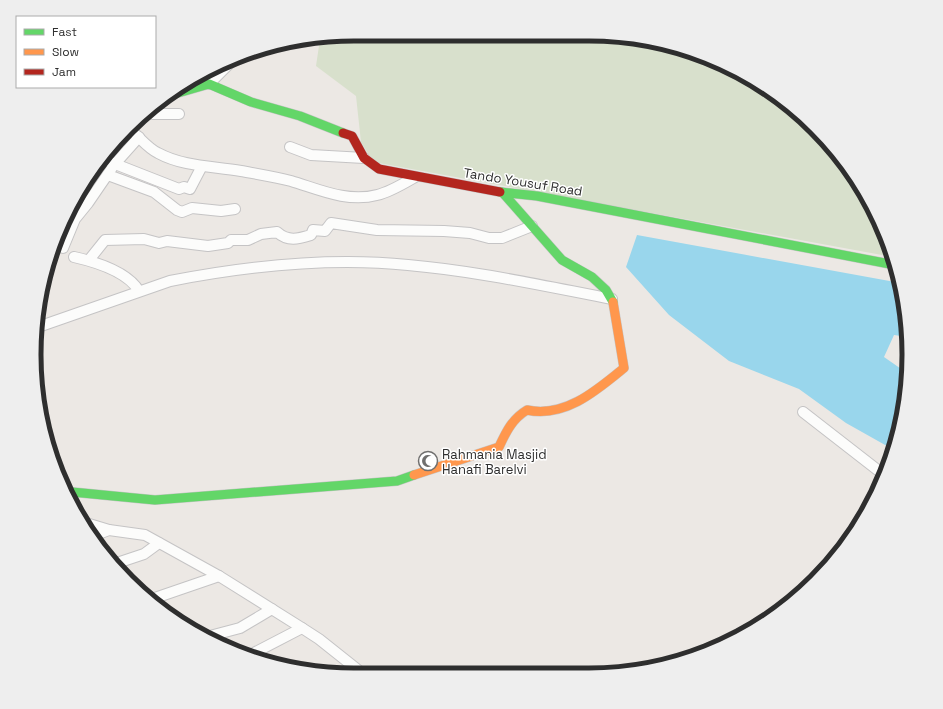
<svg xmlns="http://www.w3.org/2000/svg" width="943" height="709" viewBox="0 0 943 709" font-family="'Space Grotesk',sans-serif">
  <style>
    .cemetery { fill: #d8e0cc }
    .water { fill: #99d6ec }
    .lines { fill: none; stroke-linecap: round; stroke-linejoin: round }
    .street-casing { stroke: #c5c4c5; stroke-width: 12 }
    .fast-casing { stroke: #c5c4c5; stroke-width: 10 }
    .slow-casing { stroke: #c5c4c5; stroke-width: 10 }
    .jam-casing { stroke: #c5c4c5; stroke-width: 10 }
    .street { stroke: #fcfcfb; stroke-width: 10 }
    .fast { stroke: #63d668; stroke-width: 9 }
    .slow { stroke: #ff974d; stroke-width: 9 }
    .jam { stroke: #b3261e; stroke-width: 9 }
    .labels { text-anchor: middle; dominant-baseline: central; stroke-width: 3; stroke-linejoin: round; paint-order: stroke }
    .street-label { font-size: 13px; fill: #2e2e2e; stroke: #fff }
    .poi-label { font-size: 13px; fill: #2e2e2e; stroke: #fff; text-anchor: start }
    .rim { fill: none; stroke: #2e2e2e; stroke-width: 5 }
  </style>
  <rect width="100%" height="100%" fill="#ece8e4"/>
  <path class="cemetery" d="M355 34 609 35 671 45 767 88 843 160 876 213 893 257 373 162 361 142 356 96 316 66 320 39Z"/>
  <path class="water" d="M637 235 895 282 900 285 908 337 894 335 884 357 907 373 906 397 894 450 846 423 799 389 729 361 669 315 626 267Z"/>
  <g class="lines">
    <g class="street-casing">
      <g id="street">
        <path d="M209 84 231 62"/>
        <path d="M149 112 153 114H179"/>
        <path d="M128 128C138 135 147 148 158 153 184 167 213 166 241 171 257 174 275 177 291 181 318 189 347 203 377 195 390 192 403 184 415 177"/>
        <path d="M290 147 311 155 364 158"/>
        <path d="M105 160 179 189 184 187 190 189 202 166"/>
        <path d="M108 175 154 192 177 210 182 212 192 208 221 211 235 209"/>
        <path d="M63 248 75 219 88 203 114 165 139 137"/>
        <path d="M74 257C96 262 127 271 139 291"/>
        <path d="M89 260 105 240 144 239 159 243 167 241 208 246 228 243 231 240H248L261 234 277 232C288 242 298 239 311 235L313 230 325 231 331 223 377 230 444 231 470 233 489 238H502L532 226"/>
        <path d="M38 327 170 281C247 266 330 257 408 265 477 271 544 286 612 299"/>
        <path d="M803 412 884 475"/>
        <path d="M86 523 109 530"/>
        <path d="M93 536 109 530 145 535 219 576 302 628 319 639 363 674"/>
        <path d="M114 564 144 554 159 543"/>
        <path d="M149 600 219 576"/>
        <path d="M206 637 240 628 272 609"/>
        <path d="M248 656 302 628"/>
      </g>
    </g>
    <g class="fast-casing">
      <g id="fast">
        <path d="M171 95 209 84 251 102 300 116 343 133"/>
        <path d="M500 192 537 196 895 265"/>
        <path d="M502 192 562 260 592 277 606 290 613 302"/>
        <path d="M71 496 72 492 155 500 397 481 414 475"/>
      </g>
    </g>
    <g class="slow-casing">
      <path id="slow" d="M414 475 499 447C506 432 512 419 527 410 565 418 596 391 624 368L613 302"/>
    </g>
    <g class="jam-casing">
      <path id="jam" d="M343 133 352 136 364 158 379 169 500 192"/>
    </g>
    <use href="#street" class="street"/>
    <use href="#fast" class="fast"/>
    <use href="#slow" class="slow"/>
    <use href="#jam" class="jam"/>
  </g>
  <defs>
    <g id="mosque-ring" transform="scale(1)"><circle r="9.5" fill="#fff" stroke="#706f6e" stroke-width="1.5"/><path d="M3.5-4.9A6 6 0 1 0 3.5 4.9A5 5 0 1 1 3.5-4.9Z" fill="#706f6e"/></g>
  </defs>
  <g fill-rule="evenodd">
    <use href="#mosque-ring" x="428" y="461"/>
  </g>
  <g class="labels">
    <g class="street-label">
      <text transform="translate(523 182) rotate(9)">Tando Yousuf Road</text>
    </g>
    <g class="poi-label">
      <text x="442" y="454">Rahmania Masjid<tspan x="442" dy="15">Hanafi Barelvi</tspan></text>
    </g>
  </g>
  <path d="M0 0H943V709H0ZM354 41H589A313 313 0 0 1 902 354V355A313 313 0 0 1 589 668H354A313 313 0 0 1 41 355V354A313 313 0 0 1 354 41Z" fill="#eee" fill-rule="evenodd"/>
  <path class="rim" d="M354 41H589A313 313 0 0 1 902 354V355A313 313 0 0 1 589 668H354A313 313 0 0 1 41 355V354A313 313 0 0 1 354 41Z"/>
  <rect x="16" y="16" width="140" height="72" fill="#ffffff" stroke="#ababab"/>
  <rect x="24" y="29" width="20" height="6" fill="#63d668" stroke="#ababab"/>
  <text x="52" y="36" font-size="12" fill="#2e2e2e">Fast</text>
  <rect x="24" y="49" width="20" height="6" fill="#ff974d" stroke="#ababab"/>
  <text x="52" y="56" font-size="12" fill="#2e2e2e">Slow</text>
  <rect x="24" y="69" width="20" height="6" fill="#b3261e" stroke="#ababab"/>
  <text x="52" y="76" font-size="12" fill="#2e2e2e">Jam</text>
</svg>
